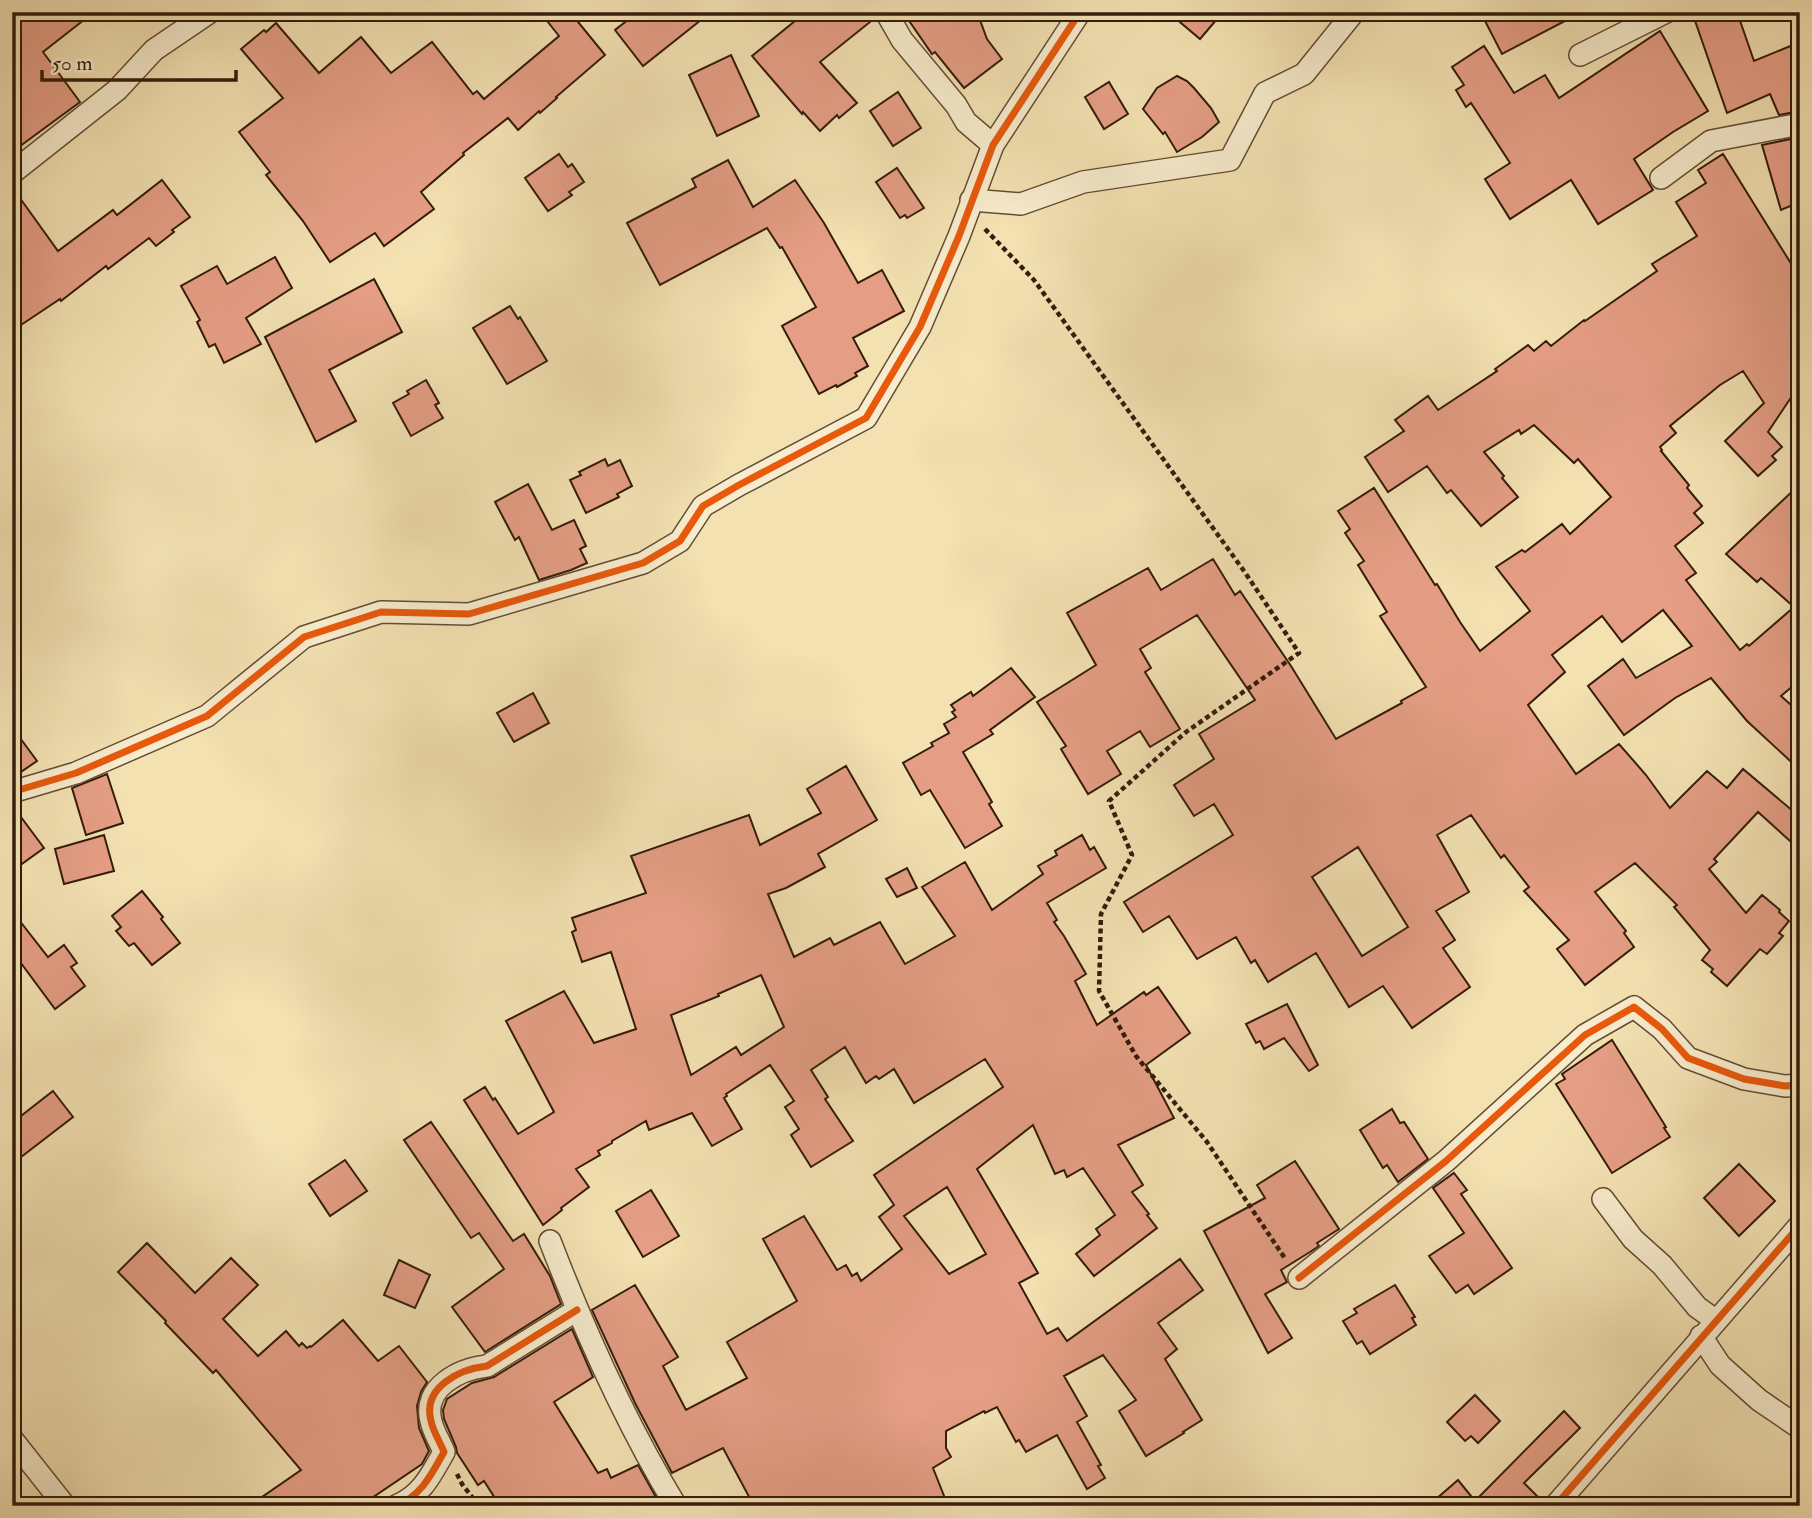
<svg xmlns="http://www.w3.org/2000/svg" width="1812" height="1518" viewBox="0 0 1812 1518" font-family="'IM FELL Double Pica',serif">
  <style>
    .building { fill: #e59e85; stroke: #341c0b; stroke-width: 2; fill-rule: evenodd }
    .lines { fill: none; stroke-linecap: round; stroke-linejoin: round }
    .street-casing { stroke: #644d35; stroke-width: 24 }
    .path { stroke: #341c0b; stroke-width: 4.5; stroke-dasharray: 5 3.5; stroke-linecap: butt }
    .street { stroke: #f7eccd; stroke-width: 21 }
    .cycleway-casing { stroke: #f7eccd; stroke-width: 11 }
    .cycleway { stroke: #e8590c; stroke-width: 7 }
  </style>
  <rect width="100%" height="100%" fill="#f3e1b2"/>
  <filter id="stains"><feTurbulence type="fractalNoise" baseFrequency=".00286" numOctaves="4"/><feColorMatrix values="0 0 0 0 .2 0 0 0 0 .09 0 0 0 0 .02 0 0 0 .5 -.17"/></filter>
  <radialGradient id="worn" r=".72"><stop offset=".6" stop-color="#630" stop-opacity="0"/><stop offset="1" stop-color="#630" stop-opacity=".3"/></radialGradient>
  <g class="building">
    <path d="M12 12H94L43 52 80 102 12 152Z"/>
    <path d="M540 12H570L605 55 556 97 557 98 540 113 539 111 518 130 508 118 463 153 464 155 421 192 434 209 384 246 375 233 330 262 303 221 266 175 270 172 239 132 283 98 241 49 264 30 266 32 276 23 319 73 361 37 391 73 432 42 473 94 477 91 484 99 559 36Z"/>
    <path d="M638 12H711L643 66 615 30Z"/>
    <path d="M806 12H873L875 18 820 62 857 103 839 118 837 115 820 131 803 112 802 114 752 56Z"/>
    <path d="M903 12H977L987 39 1002 59 964 88 935 52 932 54Z"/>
    <path d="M1168 12H1223L1200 39Z"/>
    <path d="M1502 12H1582L1502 54 1485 21Z"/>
    <path d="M1692 12H1737L1754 61 1800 42V111L1779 115 1770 94 1727 113Z"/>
    <path d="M1660 31 1708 111 1673 132 1634 159 1653 190 1598 224 1571 180 1510 219 1485 179 1510 163 1471 103 1466 107 1456 90 1464 85 1452 67 1484 46 1514 93 1545 75 1559 98Z"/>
    <path d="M731 55 759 116 717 136 689 75Z"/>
    <path d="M1177 76 1187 81 1194 88 1211 108 1219 122 1202 137 1177 152 1165 132 1163 134 1143 109 1157 88Z"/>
    <path d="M1109 82 1128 114 1104 129 1085 97Z"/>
    <path d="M898 92 921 128 893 146 870 111Z"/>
    <path d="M1800 137V202L1781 210 1762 145Z"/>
    <path d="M559 154 568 167 572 164 584 182 569 192 572 195 548 211 525 178Z"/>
    <path d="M1723 154 1800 278V409L1790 399 1768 432 1782 447 1772 456 1776 460 1758 476 1725 441 1764 403 1743 371 1720 385 1670 426 1676 433 1660 447 1662 450 1661 451 1689 485 1687 488 1702 506 1694 513 1703 523 1675 546 1696 573 1686 580 1740 650 1747 644 1749 646 1794 607 1761 578 1757 582 1726 554 1800 484V680L1781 696 1800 713V770L1747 721 1711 678 1675 698 1624 735 1588 686 1623 659 1636 678 1692 646 1663 610 1622 642 1602 616 1552 655 1565 672 1528 705 1576 774 1619 744 1646 775 1670 808 1707 771 1727 788 1743 769 1800 817V850L1758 812 1714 859 1717 862 1709 869 1746 913 1762 895 1780 910 1779 912 1789 921 1779 933 1783 936 1767 954 1760 949 1727 986 1711 972 1713 969 1702 960 1710 950 1674 907 1677 905 1635 863 1595 892 1626 931 1624 933 1634 947 1585 985 1557 949 1569 940 1524 891 1529 887 1504 855 1501 858 1471 815 1437 835 1469 892 1436 911 1455 940 1443 948 1470 987 1412 1028 1383 986 1349 1007 1316 953 1268 982 1255 960 1251 963 1236 937 1197 959 1169 916 1143 932 1124 902 1233 835 1214 804 1194 816 1174 785 1214 759 1199 734 1255 700 1197 615 1140 649 1151 668 1145 672 1180 729 1150 747 1140 731 1107 751 1121 774 1088 794 1061 749 1066 746 1037 702 1096 665 1067 613 1148 568 1161 590 1213 559 1235 595 1240 591 1291 666 1336 739 1402 703 1401 701 1426 687 1380 616 1387 612 1358 565 1364 561 1345 533 1350 529 1338 511 1374 488 1435 585 1437 584 1460 622 1480 651 1530 611 1496 567 1522 550 1525 552 1562 524 1570 534 1611 497 1578 459 1574 463 1534 425 1521 434 1519 430 1484 452 1504 476 1502 478 1518 497 1481 526 1451 490 1447 493 1427 466 1388 492 1365 457 1404 431 1395 420 1428 396 1438 410 1497 371 1495 369 1528 345 1534 351 1546 341 1551 346 1584 320 1585 321 1657 271 1652 264 1697 236 1676 202 1706 183 1698 170ZM1358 847 1408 927 1362 956 1312 877Z"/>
    <path d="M728 160 753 207 795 180 824 223 858 283 882 270 904 311 853 338 868 366 855 373 857 376 837 387 836 385 819 394 782 326 816 307 782 247 780 248 767 228 660 285 627 223 696 187 692 179Z"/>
    <path d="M897 168 924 208 907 218 905 215 900 218 876 182Z"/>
    <path d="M162 180 190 217 172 230 174 232 156 246 149 238 108 269 106 266 61 301 60 299 12 331V187L58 251 113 210 117 215Z"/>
    <path d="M275 257 292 288 246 318 261 344 224 363 215 344 209 347 197 322 200 320 181 286 217 266 227 284Z"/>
    <path d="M374 279 402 332 329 370 356 421 316 442 265 337Z"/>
    <path d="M510 306 518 319 520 317 547 361 507 384 473 328Z"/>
    <path d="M426 380 439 403 435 405 443 418 411 436 393 403 409 394 407 391Z"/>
    <path d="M605 459 608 466 620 460 632 486 617 494 619 497 586 513 570 480 581 475 579 472Z"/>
    <path d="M528 484 552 530 574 520 586 546 580 549 587 563 571 570 539 580 519 537 515 540 495 502Z"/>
    <path d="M1011 668 1035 697 990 730 993 734 963 752 992 802 989 804 1002 826 965 848 930 790 921 795 903 763 933 746 931 743 949 733 944 724 956 717 952 712 955 710 951 705 971 692 973 696Z"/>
    <path d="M533 693 549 723 514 742 497 713Z"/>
    <path d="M12 727 37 761 12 778Z"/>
    <path d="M846 766 877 820 818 854 825 867 786 888 768 894 794 957 830 938 834 945 880 922 905 964 955 936 922 887 965 862 992 910 1043 874 1038 866 1057 855 1055 851 1082 835 1090 850 1094 847 1106 868 1047 903 1057 920 1054 922 1064 936 1086 974 1075 981 1097 1025 1144 992 1146 995 1158 987 1190 1033 1146 1065 1174 1118 1118 1145 1143 1185 1132 1192 1149 1214 1147 1215 1157 1228 1094 1276 1076 1254 1100 1235 1096 1229 1115 1215 1083 1168 1067 1177 1064 1170 1055 1174 1033 1125 977 1169 1038 1273 1019 1283 1047 1334 1058 1328 1067 1341 1180 1259 1203 1290 1158 1323 1177 1349 1165 1359 1202 1420 1183 1432 1184 1433 1146 1456 1119 1411 1136 1400 1103 1355 1064 1376 1087 1416 1077 1422 1101 1465 1098 1466 1105 1478 1087 1489 1057 1435 1026 1452 1019 1440 1016 1442 997 1407 985 1413 984 1411 946 1431V1448L951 1457 933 1468 948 1506H754L723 1448 672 1473 635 1403 592 1310 635 1285 678 1357 663 1366 686 1410 747 1378 727 1342 797 1301 763 1239 804 1216 837 1270 846 1265 852 1276 857 1273 861 1281 902 1249 879 1217 894 1205 874 1175 1003 1087 985 1059 914 1103 894 1069 879 1079 876 1076 866 1083 845 1047 811 1070 828 1097 825 1099 853 1141 811 1167 791 1135 799 1129 785 1107 794 1101 770 1065 726 1094 727 1096 724 1098 742 1129 712 1146 692 1113 649 1130 646 1121 612 1141V1143L598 1151 600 1155 576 1169 589 1187 561 1208 562 1210 543 1225 464 1100 485 1087 493 1100 495 1098 518 1134 554 1112 506 1021 564 991 594 1043 636 1029 611 952 582 962 572 932 576 930 572 918 646 893 631 856 749 815 760 845 821 813 807 789ZM761 975 784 1027 741 1055 736 1047 691 1075 671 1015 719 996 718 994ZM947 1187 986 1254 949 1274 904 1216Z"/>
    <path d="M107 774 123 823 86 835 72 788Z"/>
    <path d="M12 805 44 848 12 871Z"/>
    <path d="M104 835 114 871 64 884 55 849Z"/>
    <path d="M907 868 917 888 897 897 886 879Z"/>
    <path d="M142 891 163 917 161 919 180 943 152 965 134 943 129 946 116 931 121 927 112 916Z"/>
    <path d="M12 911 48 957 64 945 77 963 71 967 85 986 55 1009 12 951Z"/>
    <path d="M1287 1004 1318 1065 1309 1071 1284 1038 1264 1049 1260 1041 1256 1043 1246 1024Z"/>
    <path d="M1612 1040 1666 1127 1664 1128 1670 1137 1612 1173 1556 1084 1565 1079 1562 1074Z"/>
    <path d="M53 1091 73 1117 12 1164V1123Z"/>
    <path d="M1392 1109 1400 1123 1404 1122 1428 1159 1398 1182 1387 1165 1383 1168 1360 1130Z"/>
    <path d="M431 1122 513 1241 524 1234 550 1276 561 1304 485 1352 452 1307 504 1269 479 1233 471 1238 404 1140Z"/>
    <path d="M345 1160 367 1191 330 1216 309 1184Z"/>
    <path d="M1295 1161 1339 1229 1317 1243 1319 1246 1310 1252 1281 1270 1287 1282 1265 1294 1292 1338 1268 1353 1204 1231 1265 1198 1257 1185Z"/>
    <path d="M1739 1164 1775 1201 1739 1236 1704 1198Z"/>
    <path d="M1454 1173 1467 1190 1461 1194 1512 1268 1474 1294 1468 1285 1456 1293 1429 1256 1464 1233 1433 1188Z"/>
    <path d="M651 1190 679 1236 643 1257 616 1211Z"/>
    <path d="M147 1243 195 1293 231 1258 258 1285 223 1319 258 1356 286 1331 299 1346 302 1343 307 1348 310 1346 311 1347 343 1320 378 1361 399 1346 427 1382 421 1392 417 1406 419 1428 429 1451 422 1464 360 1506H249L301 1470 216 1370 213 1373 165 1323 166 1321 118 1272Z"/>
    <path d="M399 1260 430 1275 415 1308 384 1295Z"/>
    <path d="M1395 1285 1415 1317 1412 1318 1416 1325 1370 1354 1362 1341 1357 1344 1343 1321 1357 1313 1354 1309Z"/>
    <path d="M572 1329 593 1377 554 1402 598 1473 607 1469 611 1478 638 1465 661 1506H500L484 1481 478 1485 457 1453 456 1447 444 1419 443 1410 447 1399 472 1383 494 1377Z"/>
    <path d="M1475 1395 1500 1421 1478 1443 1471 1436 1465 1441 1447 1422Z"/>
    <path d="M1564 1411 1580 1428 1524 1483 1537 1496 1526 1506H1428L1458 1480 1475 1501Z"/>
  </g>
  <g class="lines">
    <g class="street-casing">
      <g id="street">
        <path d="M886 12 902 40 956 105 966 122 993 145"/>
        <path d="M1580 55 1666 12"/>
        <path d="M12 173 117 90 154 50 210 12"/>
        <path d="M1661 178 1711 141 1800 124"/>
        <path d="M971 200 1021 204 1083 182 1230 160 1265 93 1304 74 1354 12"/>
        <path d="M12 792 76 773 207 716 304 637 381 612 469 614 643 563 680 541 703 506 739 485 866 418 920 327 959 236 993 145 1080 12"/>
        <path d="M1603 1199 1633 1239 1662 1265 1697 1307 1715 1320"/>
        <path d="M550 1241C585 1332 625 1422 676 1506"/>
        <path d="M1299 1278 1446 1161 1585 1035 1634 1007 1662 1029 1688 1058 1744 1079 1785 1086 1800 1085"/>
        <path d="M1701 1336 1720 1365 1759 1400 1800 1428"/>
        <path d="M12 1439 65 1506"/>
        <path d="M396 1506C422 1495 431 1475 444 1452 440 1442 433 1431 431 1421 422 1387 460 1369 487 1366L577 1310"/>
        <path d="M1555 1506 1800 1225"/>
      </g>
    </g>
    <g class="path">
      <path d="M985 229 1034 280 1244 571 1299 653 1186 732 1109 801 1132 855 1101 914 1099 991 1136 1056 1207 1142 1286 1260"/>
      <path d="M457 1474 462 1484 479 1506"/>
    </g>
    <use href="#street" class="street"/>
    <g class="cycleway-casing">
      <g id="cycleway">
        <path d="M12 792 76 773 207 716 304 637 381 612 469 614 643 563 680 541 703 506 739 485 866 418 920 327 959 236 993 145 1080 12"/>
        <path d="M1299 1278 1446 1161 1585 1035 1634 1007 1662 1029 1688 1058 1744 1079 1785 1086 1800 1085"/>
        <path d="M396 1506C422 1495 431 1475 444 1452 440 1442 433 1431 431 1421 422 1387 460 1369 487 1366L577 1310"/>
        <path d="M1555 1506 1800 1225"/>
      </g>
    </g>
    <use href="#cycleway" class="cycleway"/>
  </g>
  <rect width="1812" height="1518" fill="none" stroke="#f3e1b2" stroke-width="42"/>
  <rect x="14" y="14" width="1784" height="1490" fill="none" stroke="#341c0b" stroke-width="3.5"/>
  <rect x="21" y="21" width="1770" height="1476" fill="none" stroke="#341c0b" stroke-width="2"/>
  <path d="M42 70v10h194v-10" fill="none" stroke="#341c0b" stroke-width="3.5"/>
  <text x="52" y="70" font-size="21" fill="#341c0b" stroke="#f7eccd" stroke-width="5" paint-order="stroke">50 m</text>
  <rect width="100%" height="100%" filter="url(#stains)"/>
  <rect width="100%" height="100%" fill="url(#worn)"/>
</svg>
